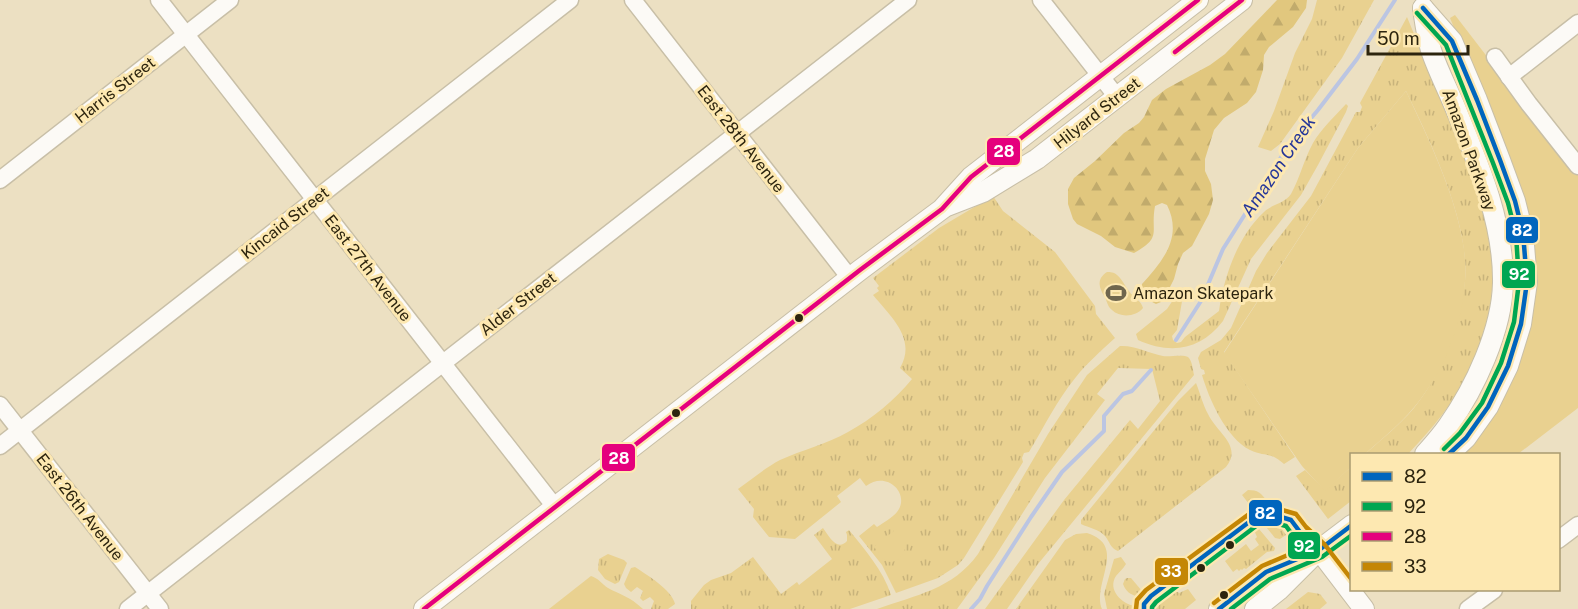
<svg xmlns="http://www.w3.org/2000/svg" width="1578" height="609" viewBox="0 0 1578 609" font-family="'Public Sans',sans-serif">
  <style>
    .grass { fill: url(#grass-tufts) }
    .forest { fill: url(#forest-firs) }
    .green { fill: #e9d190 }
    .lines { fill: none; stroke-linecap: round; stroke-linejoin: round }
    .stream { stroke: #bbc5e2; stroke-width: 4 }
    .minor-casing { stroke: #c8bfa7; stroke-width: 19 }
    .major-casing { stroke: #c8bfa7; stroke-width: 22 }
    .minor { stroke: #fcfaf6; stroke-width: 16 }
    .major { stroke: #fcfaf6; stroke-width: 20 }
    .bus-1-casing { stroke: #fde8b1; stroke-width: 9 }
    .bus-2-casing { stroke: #fde8b1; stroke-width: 9 }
    .bus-3-casing { stroke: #fde8b1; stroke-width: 9 }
    .bus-4-casing { stroke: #fde8b1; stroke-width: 9 }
    .bus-1 { stroke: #0065bd; stroke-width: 4.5 }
    .bus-2 { stroke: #00a651; stroke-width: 4.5 }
    .bus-3 { stroke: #e5007d; stroke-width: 4.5 }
    .bus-4 { stroke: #c48604; stroke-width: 4.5 }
    .bus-dot { fill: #2c240e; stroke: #fde8b1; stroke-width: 2 }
    .labels { text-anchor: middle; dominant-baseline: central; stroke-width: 6; stroke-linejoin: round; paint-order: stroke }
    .street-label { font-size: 16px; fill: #2c240e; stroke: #fde8b1 }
    .poi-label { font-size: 16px; fill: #2c240e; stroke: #fde8b1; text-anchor: start }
    .water-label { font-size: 18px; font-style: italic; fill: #253699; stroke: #fde8b1 }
    .line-badge { stroke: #fde8b1; stroke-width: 2 }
    .badge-label { font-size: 16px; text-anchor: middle; font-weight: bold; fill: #fff }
  </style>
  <defs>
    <pattern id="grass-tufts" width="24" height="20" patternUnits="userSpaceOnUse" patternTransform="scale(1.5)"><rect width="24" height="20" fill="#e9d190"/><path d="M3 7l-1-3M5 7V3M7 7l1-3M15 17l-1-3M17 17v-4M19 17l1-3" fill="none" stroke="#c8b37b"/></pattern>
    <pattern id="forest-firs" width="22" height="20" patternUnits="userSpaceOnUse" patternTransform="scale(1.5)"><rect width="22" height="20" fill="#e1c77e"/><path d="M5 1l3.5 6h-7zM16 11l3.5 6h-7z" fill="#c1ab6c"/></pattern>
  </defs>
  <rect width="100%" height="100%" fill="#ece0c2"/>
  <g class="grass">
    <path d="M1317 0H1374L1342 58 1280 144 1271 151 1258 147 1274 111 1295 53 1312 19Z"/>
    <path d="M1407 17C1423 56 1440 95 1456 134 1465 157 1475 179 1483 202 1489 221 1491 241 1492 261 1497 339 1461 400 1408 454H1365C1384 437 1405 421 1420 400 1434 381 1443 361 1450 339 1457 320 1463 301 1465 281 1470 223 1431 143 1406 91L1358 148 1224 352 1295 457 1284 464C1269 451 1264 457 1250 450 1226 438 1209 399 1202 375L1205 374 1204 370 1201 369 1198 358 1201 352 1221 340 1231 328 1256 271 1267 253 1311 196 1356 112H1360L1362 107 1360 103Z"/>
    <path d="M1346 104 1348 106 1346 112 1318 165 1301 195 1251 259 1223 321C1201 350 1171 355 1138 340L1136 334 1167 309 1181 288 1184 290 1177 330 1172 336 1173 340 1177 343 1181 342 1185 337 1219 311C1224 276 1238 236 1264 212 1272 204 1284 204 1291 194 1300 178 1304 159 1313 143 1321 129 1335 116 1346 104Z"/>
    <path d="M993 196 1003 211 1055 252 1095 306 1096 314 1115 338C1101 351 1087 363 1076 377 1057 400 1044 427 1029 452L1024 453 1022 458 1023 462 964 558 958 565 938 578 896 593 882 565 859 536 874 524 877 527C883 523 892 518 897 512 911 494 887 470 866 486L860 478 837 496 841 502 795 539 769 537 753 517 754 509 738 489C752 479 765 468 780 460 802 450 827 444 848 432 872 419 895 400 912 379L900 368C917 339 891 317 873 295L879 291 877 288 879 286 873 278 939 228Z"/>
    <path d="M1120 346C1135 345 1148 353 1163 356 1169 357 1184 354 1188 357 1192 360 1193 370 1194 375L1038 564 1007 609H985L1064 500 1130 420 1138 429 1160 401 1152 369 1118 368 1097 394 1105 400 1045 478 994 558 957 609H877C916 595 953 589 978 554L1048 434 1077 390 1087 375Z"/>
    <path d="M1196 383C1200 393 1203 405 1208 414 1217 433 1243 446 1226 467L1118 551C1110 548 1110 542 1105 536 1099 529 1089 528 1081 524V520L1178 401Z"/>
    <path d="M1351 467V501L1328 519 1296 476 1305 470 1325 490Z"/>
    <path d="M1248 490C1258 490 1261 493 1267 501L1266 505 1253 509 1242 495Z"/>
    <path d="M1267 521 1279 525 1286 535 1280 539 1275 538 1262 522Z"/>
    <path d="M823 528C829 536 837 552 847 541V535L846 532 849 530C865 550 883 570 891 595L850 609H691V601L704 585 711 580 731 573 753 557 781 594 797 582 799 585 832 559 814 535Z"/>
    <path d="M1259 529 1275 548 1274 551 1267 552 1246 569 1244 568 1242 570 1241 569 1239 571 1237 569 1233 572 1225 561 1246 544 1251 551 1259 545 1255 539 1257 537 1254 530Z"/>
    <path d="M1087 533C1128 546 1092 583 1102 609H1016L1065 540 1076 534Z"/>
    <path d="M608 554 624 560 627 563 619 582 615 584 605 579 598 570 599 559Z"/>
    <path d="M1121 557 1126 564C1123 569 1119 572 1116 576 1107 590 1122 604 1135 606V609H1107L1104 594 1114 559Z"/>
    <path d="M635 567C647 575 672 590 675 604L668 609H651L654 601 650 597 643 601 640 598 643 591 637 587 631 592 626 588 624 584 631 568Z"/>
    <path d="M1127 578H1131L1142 591 1138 597C1130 594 1126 592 1123 584L1125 579Z"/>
    <path d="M1188 589 1196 600 1185 609H1153L1156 604 1166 596 1168 597 1174 592H1178L1179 593Z"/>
    <path d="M1308 592 1320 594 1327 603 1320 609H1286Z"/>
  </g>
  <path class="forest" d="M1277 0H1307L1306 8 1293 27 1269 47 1264 55 1263 70 1256 92 1247 103 1224 118 1214 130 1205 159V171L1211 184 1213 200 1209 214 1192 246 1183 253 1178 264 1174 279 1167 293 1161 302 1156 304C1147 300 1140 294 1142 284 1163 261 1183 237 1167 205L1162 203 1155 206C1150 233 1163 237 1134 253L1115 247 1101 236 1077 224 1073 219 1068 204V189L1074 178 1095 161 1124 133 1139 123 1144 117 1152 100 1166 89 1210 65 1225 54Z"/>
  <g class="green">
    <path d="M1455 15 1578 175V408L1518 454H1459L1475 437 1534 282 1487 106 1450 18Z"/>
    <path d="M1406 91C1429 140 1456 195 1464 249 1471 301 1451 359 1420 400 1405 420 1384 437 1365 454H1352L1351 467 1325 491 1302 466 1224 353 1358 148Z"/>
    <path d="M1107 272C1110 272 1114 272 1117 275 1123 280 1127 290 1133 296 1138 301 1141 301 1143 308 1136 317 1120 318 1112 310 1108 307 1107 302 1105 297 1099 288 1096 279 1107 272Z"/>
    <path d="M896 529 906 543C906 554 895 568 883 559 880 556 877 550 874 547Z"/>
    <path d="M591 576C598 578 602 584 608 588 623 596 629 596 643 609H549Z"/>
  </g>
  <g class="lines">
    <g class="stream">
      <path d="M1176 340 1201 301 1223 249 1290 143 1318 110 1357 59 1395 0"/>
      <path d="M971 609 980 599 987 586 1031 517 1062 472 1104 431V416L1123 394 1132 391 1151 370"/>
    </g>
    <g class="minor-casing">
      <g id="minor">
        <path d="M159 0 555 507"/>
        <path d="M633 0 850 278"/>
        <path d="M1041 0 1117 97"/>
        <path d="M1495 57 1529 104 1578 166"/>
        <path d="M1509 77 1578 23"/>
        <path d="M0 180 230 0"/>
        <path d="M0 405 160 609"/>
        <path d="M0 446 570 0"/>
        <path d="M1558 540 1578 525"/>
        <path d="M128 609 908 0"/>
        <path d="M1468 609 1494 590"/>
      </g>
    </g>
    <g class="major-casing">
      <g id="major">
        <path d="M1423 8 1452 41 1477 100 1500 160 1515 201 1523 233 1527 282 1521 324 1508 366 1488 407 1466 438 1449 454"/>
        <path d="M1423 8C1425 23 1427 39 1432 53 1439 73 1449 92 1457 112 1479 165 1504 224 1503 283 1502 330 1475 388 1448 426 1441 436 1433 445 1425 454"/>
        <path d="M947 206 983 192 1037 159 1242 0"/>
        <path d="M1319 550 1364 609"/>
        <path d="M424 609 860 270 942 209 971 177 1198 0"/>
        <path d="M1219 609 1266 572 1311 554"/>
        <path d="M1255 609 1279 590 1319 550 1352 525"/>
      </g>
    </g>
    <use href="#minor" class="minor"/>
    <use href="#major" class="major"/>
    <g class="bus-1-casing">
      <g id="bus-1">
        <path d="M1423 8 1452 41 1477 100 1500 160 1515 201 1523 233 1527 282 1521 324 1508 366 1488 407 1466 438 1449 454"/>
        <path d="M1144 609V604L1151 596 1261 513H1268L1291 520 1300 532 1319 550"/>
        <path d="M1219 609 1266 572 1319 550 1352 525"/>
      </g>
    </g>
    <g class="bus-2-casing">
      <g id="bus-2">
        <path d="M1417 13 1446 45 1493 163 1508 203 1516 234 1519 282 1514 322 1501 363 1482 403 1460 433 1444 449"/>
        <path d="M1152 609V607L1156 602 1264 520 1286 526 1294 537 1314 555"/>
        <path d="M1231 609 1270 579 1322 557 1352 535"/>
      </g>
    </g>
    <g class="bus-3-casing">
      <g id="bus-3">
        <path d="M1175 52 1242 0"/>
        <path d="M424 609 860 270 942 209 971 177 1198 0"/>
      </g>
    </g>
    <g class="bus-4-casing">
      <g id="bus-4">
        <path d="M1214 603 1262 566 1316 543"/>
        <path d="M1136 609 1137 600 1146 590 1260 506H1269L1296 514 1306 527 1325 545 1352 580"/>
      </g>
    </g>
    <use href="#bus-1" class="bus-1"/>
    <use href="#bus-2" class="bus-2"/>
    <use href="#bus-3" class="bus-3"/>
    <use href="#bus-4" class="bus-4"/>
  </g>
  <defs>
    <g id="stadium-bare" transform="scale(1.62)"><path d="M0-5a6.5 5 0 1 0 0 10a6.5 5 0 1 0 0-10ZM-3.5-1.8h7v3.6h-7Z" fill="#6f664d" stroke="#fde8b1" stroke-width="2.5" paint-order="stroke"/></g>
  </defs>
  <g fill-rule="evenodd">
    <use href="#stadium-bare" x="1116" y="293"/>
  </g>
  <g class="bus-dot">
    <circle cx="799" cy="318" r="5"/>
    <circle cx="676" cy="413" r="5"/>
    <circle cx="1230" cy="545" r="5"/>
    <circle cx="1201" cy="568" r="5"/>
    <circle cx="1224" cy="595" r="5"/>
  </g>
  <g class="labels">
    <g class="street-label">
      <text transform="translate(115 90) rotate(-38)">Harris Street</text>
      <text transform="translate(1097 113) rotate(-38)">Hilyard Street</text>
      <text transform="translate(741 139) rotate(52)">East 28th Avenue</text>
      <text transform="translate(1469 150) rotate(70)">Amazon Parkway</text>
      <text transform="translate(285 223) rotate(-38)">Kincaid Street</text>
      <text transform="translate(368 268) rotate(52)">East 27th Avenue</text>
      <text transform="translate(518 304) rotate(-38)">Alder Street</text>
      <text transform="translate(80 507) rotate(52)">East 26th Avenue</text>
    </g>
    <g class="poi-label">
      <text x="1133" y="293">Amazon Skatepark</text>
    </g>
    <g class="water-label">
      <text transform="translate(1278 166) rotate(-56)">Amazon Creek</text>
    </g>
  </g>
  <g class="line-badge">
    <rect x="986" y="137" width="35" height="29" rx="6" fill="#e5007d"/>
    <rect x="1505" y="216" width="34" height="28" rx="6" fill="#0065bd"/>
    <rect x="1501" y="260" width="35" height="29" rx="6" fill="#00a651"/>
    <rect x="601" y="443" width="35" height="29" rx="6" fill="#e5007d"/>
    <rect x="1248" y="499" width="35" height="28" rx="6" fill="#0065bd"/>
    <rect x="1287" y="531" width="34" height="29" rx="6" fill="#00a651"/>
    <rect x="1154" y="557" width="35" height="29" rx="6" fill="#c48604"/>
  </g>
  <g class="badge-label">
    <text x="1004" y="157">28</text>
    <text x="1522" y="236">82</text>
    <text x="1519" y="280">92</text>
    <text x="619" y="464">28</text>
    <text x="1265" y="519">82</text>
    <text x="1304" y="552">92</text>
    <text x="1171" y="577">33</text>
  </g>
  <rect x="1350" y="453" width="210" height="138" fill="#fde8b1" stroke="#a99a70" stroke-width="1.5"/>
  <rect x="1362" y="472" width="30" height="9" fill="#0065bd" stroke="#a99a70" stroke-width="1.5"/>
  <text x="1404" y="483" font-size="18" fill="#2c240e">82</text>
  <rect x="1362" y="502" width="30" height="9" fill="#00a651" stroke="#a99a70" stroke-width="1.5"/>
  <text x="1404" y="513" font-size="18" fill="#2c240e">92</text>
  <rect x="1362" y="532" width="30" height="9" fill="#e5007d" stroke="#a99a70" stroke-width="1.5"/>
  <text x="1404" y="543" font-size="18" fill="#2c240e">28</text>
  <rect x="1362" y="562" width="30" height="9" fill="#c48604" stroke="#a99a70" stroke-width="1.5"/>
  <text x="1404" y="573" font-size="18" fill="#2c240e">33</text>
  <path d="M1368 45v9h100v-9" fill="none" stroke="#2c240e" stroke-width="3"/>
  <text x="1377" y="45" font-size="18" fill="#2c240e" stroke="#fde8b1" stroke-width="4.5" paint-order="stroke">50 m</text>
</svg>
